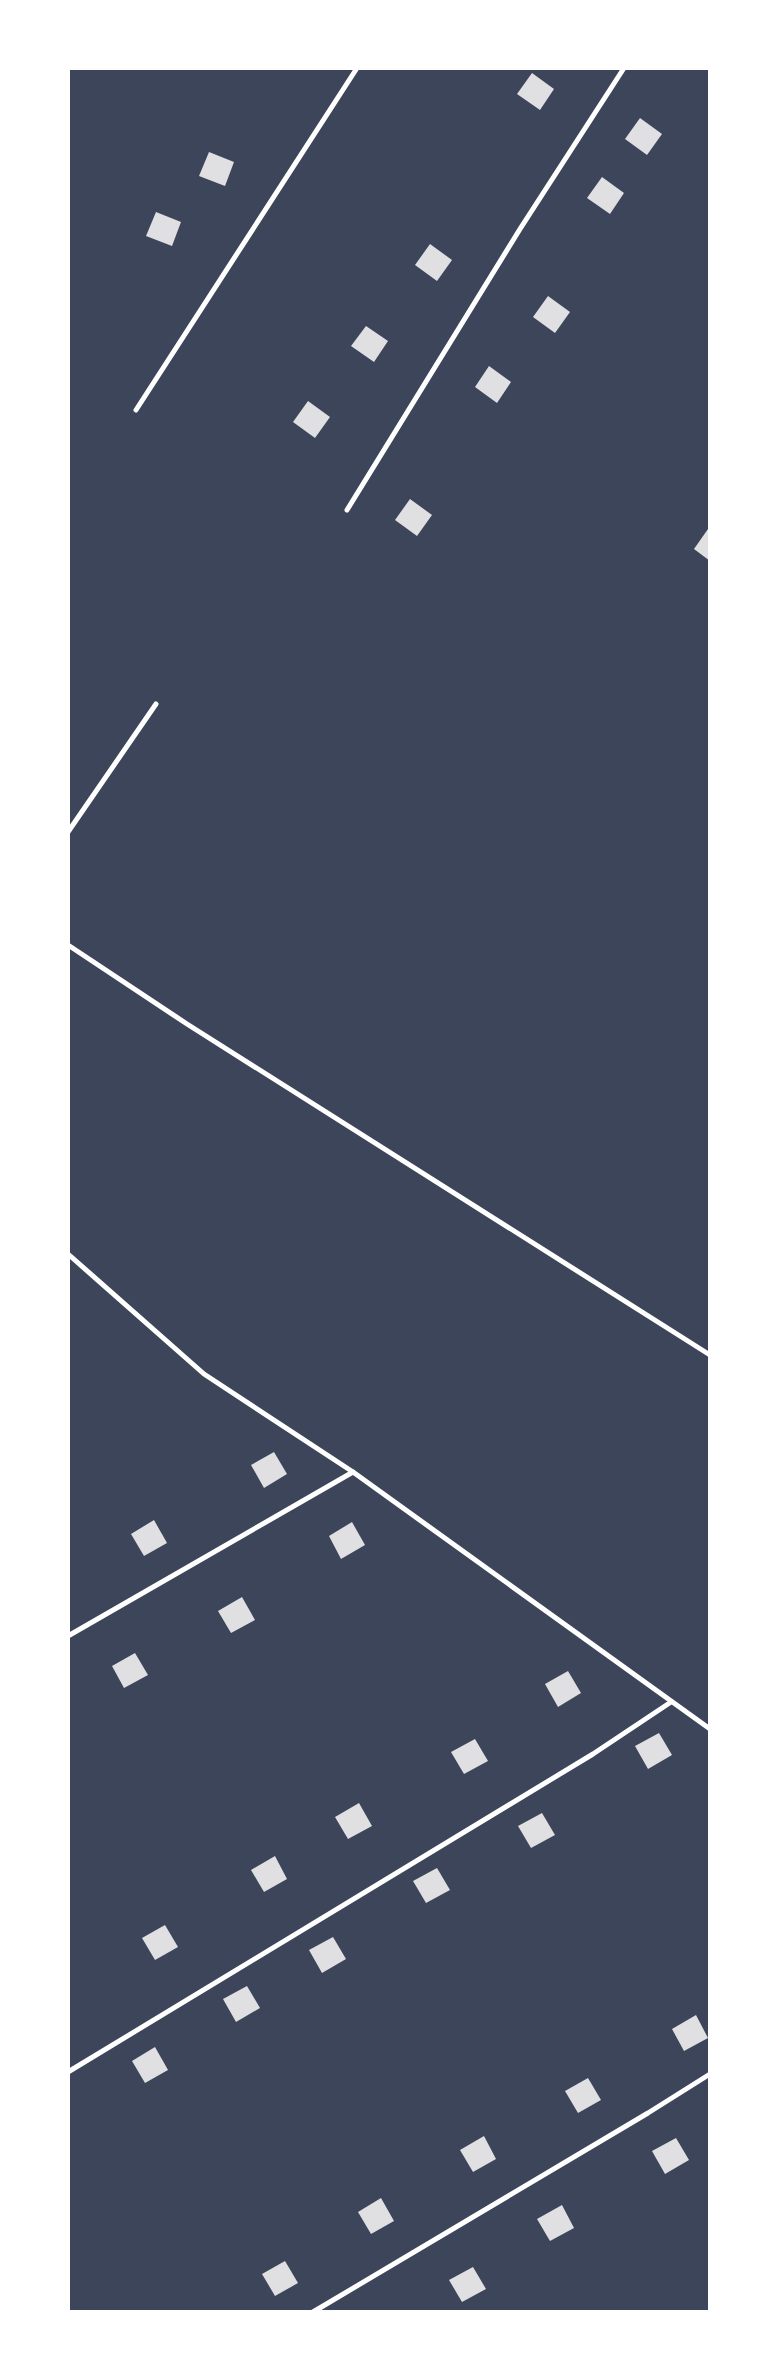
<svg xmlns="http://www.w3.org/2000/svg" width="778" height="2380" viewBox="0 0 778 2380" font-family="'IBM Plex Sans',sans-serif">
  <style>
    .green { fill: #3c4559 }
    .building { fill: #e0e0e3 }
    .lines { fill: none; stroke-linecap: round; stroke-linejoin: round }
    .service { stroke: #fff; stroke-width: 5 }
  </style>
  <rect width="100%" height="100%" fill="#2d3142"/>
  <rect class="green" x="68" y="68" width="642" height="2244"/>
  <g class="building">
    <path d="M532 73 554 89 540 110 517 94Z"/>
    <path d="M640 118 662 134 647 155 625 139Z"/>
    <path d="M209 152 234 162 225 186 199 176Z"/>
    <path d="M602 177 624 193 610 214 587 198Z"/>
    <path d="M156 212 181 222 172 246 146 236Z"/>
    <path d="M430 244 452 260 437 281 415 265Z"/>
    <path d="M548 296 570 312 555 333 533 317Z"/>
    <path d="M366 326 388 341 374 362 351 346Z"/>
    <path d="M489 366 511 382 497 403 475 387Z"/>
    <path d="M308 401 330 417 315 438 293 422Z"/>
    <path d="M410 499 432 515 417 536 395 520Z"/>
    <path d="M708 529 710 530V561L694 549Z"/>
    <path d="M274 1452 287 1474 264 1488 251 1465Z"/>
    <path d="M154 1520 167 1543 144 1556 131 1534Z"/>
    <path d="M352 1522 365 1545 341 1559 329 1536Z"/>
    <path d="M242 1597 255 1620 231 1633 218 1611Z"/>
    <path d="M135 1653 148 1675 124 1688 112 1666Z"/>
    <path d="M568 1671 581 1693 558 1707 545 1684Z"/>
    <path d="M659 1733 672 1755 648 1769 635 1746Z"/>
    <path d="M475 1739 488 1761 464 1774 451 1752Z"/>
    <path d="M359 1803 372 1826 348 1839 335 1817Z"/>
    <path d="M542 1813 555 1835 531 1848 518 1826Z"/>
    <path d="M275 1856 287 1879 264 1892 251 1870Z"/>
    <path d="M437 1868 450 1890 426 1903 413 1881Z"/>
    <path d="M165 1925 178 1947 155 1960 142 1938Z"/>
    <path d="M333 1937 346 1959 322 1973 309 1950Z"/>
    <path d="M247 1986 260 2008 236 2022 223 1999Z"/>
    <path d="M696 2015 708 2038 684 2051 672 2029Z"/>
    <path d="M155 2047 168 2070 145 2083 132 2061Z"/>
    <path d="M588 2078 601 2100 578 2113 565 2091Z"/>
    <path d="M484 2136 496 2159 473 2172 460 2150Z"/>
    <path d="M676 2138 689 2160 665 2174 652 2151Z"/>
    <path d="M381 2198 394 2221 371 2234 358 2212Z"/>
    <path d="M562 2205 574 2228 550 2241 537 2219Z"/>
    <path d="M285 2261 298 2283 275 2296 262 2274Z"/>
    <path d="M473 2267 486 2289 462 2302 449 2280Z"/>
  </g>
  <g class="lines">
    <g class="service">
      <path d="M136 410 357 68"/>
      <path d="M347 510 520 229 624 68"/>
      <path d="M68 832 156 704"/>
      <path d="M68 945 187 1024 710 1355"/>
      <path d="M68 1254 204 1374 353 1472 710 1729"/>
      <path d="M68 1636 353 1472"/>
      <path d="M68 2072 593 1754 671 1702"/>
      <path d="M313 2312 648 2113 710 2074"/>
    </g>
  </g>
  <rect width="778" height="2380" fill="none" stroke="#ffffff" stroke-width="140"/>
</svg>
